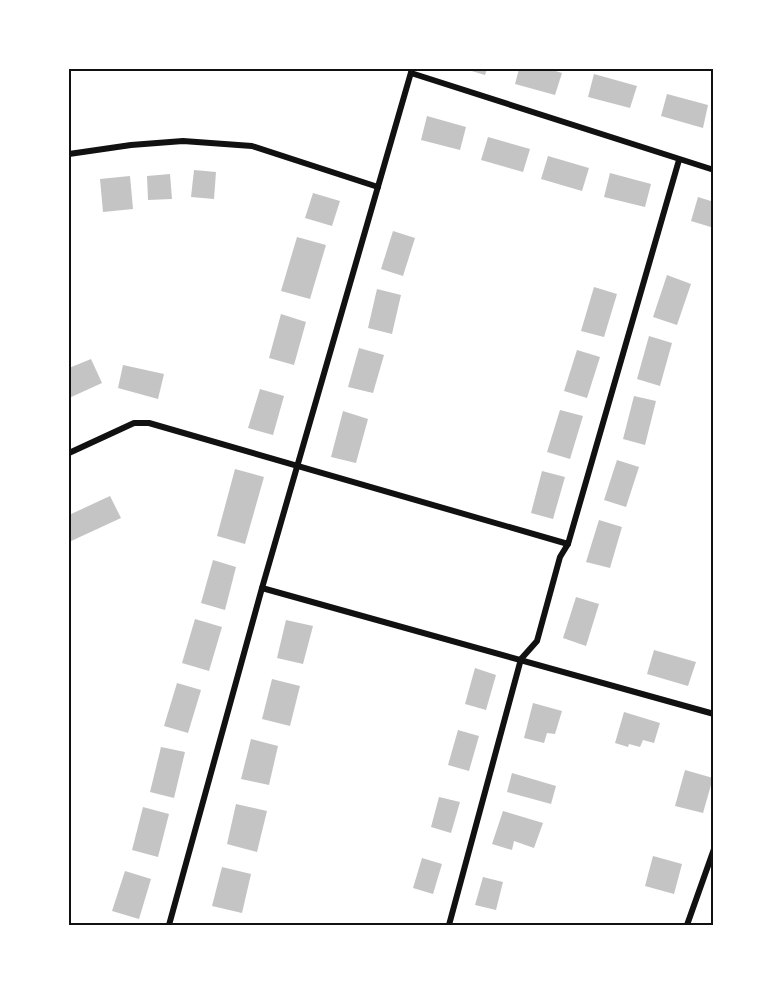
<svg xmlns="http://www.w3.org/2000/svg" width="783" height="994" viewBox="0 0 783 994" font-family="Manrope,sans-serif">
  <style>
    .building { fill: #c4c4c4 }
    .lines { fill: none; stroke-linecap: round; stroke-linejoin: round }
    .minor { stroke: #111; stroke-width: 6 }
    .neatline { fill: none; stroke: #111; stroke-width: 2 }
  </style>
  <rect width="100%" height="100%" fill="#fff"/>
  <g class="building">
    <path d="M465 69H487L485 75Z"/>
    <path d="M519 69H549L562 73 555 95 515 84Z"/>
    <path d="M594 74 637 86 630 108 588 97Z"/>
    <path d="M667 94 708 105 703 128 661 116Z"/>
    <path d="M427 116 466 127 460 150 421 140Z"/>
    <path d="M488 137 530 149 523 172 481 160Z"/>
    <path d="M548 156 589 168 582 191 541 179Z"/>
    <path d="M194 170 216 172 214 199 191 197Z"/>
    <path d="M610 173 651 184 645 207 604 197Z"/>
    <path d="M170 174 172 199 148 200 147 176Z"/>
    <path d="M130 176 133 209 103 212 100 179Z"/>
    <path d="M313 193 340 201 332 226 305 218Z"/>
    <path d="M698 197 714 202V228L691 221Z"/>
    <path d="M393 231 415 238 403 276 381 269Z"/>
    <path d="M297 237 326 245 310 299 281 291Z"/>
    <path d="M667 275 691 284 677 325 653 317Z"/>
    <path d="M594 287 617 294 604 337 581 331Z"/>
    <path d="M377 289 401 295 392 334 368 328Z"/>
    <path d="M281 314 306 322 294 365 269 358Z"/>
    <path d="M649 336 672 343 660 386 637 379Z"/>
    <path d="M359 348 384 355 373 393 348 387Z"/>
    <path d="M577 350 600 357 587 398 564 391Z"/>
    <path d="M91 359 102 383 69 398V368Z"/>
    <path d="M123 365 164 374 158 399 118 388Z"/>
    <path d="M260 389 284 396 273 435 248 428Z"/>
    <path d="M634 396 656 401 645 445 623 439Z"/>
    <path d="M560 410 583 416 570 459 547 452Z"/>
    <path d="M343 411 368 419 356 463 331 457Z"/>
    <path d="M617 460 639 467 626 507 604 500Z"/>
    <path d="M235 469 264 477 245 544 217 536Z"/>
    <path d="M542 471 565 477 553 519 531 513Z"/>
    <path d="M110 496 121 518 69 542V515Z"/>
    <path d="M599 520 622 527 610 568 586 562Z"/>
    <path d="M213 560 236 567 225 610 201 603Z"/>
    <path d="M576 597 599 604 586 646 563 638Z"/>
    <path d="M195 619 222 627 209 671 182 663Z"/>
    <path d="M286 620 313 626 303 664 277 658Z"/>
    <path d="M654 650 696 662 688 686 647 674Z"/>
    <path d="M475 668 496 675 486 710 465 704Z"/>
    <path d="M272 679 300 686 290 726 262 719Z"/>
    <path d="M177 683 201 690 188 733 164 726Z"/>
    <path d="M533 703 562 711 555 734 547 733 544 743 524 738Z"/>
    <path d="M624 712 660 723 654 743 643 740 640 747 629 744 628 747 615 743Z"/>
    <path d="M458 730 479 736 469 771 448 765Z"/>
    <path d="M251 739 278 746 269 785 241 779Z"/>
    <path d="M161 747 185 752 174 798 150 792Z"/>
    <path d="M685 770 713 778 703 813 675 806Z"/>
    <path d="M512 773 556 786 551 804 507 792Z"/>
    <path d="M439 797 460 802 451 833 431 827Z"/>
    <path d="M236 804 267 811 257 852 227 844Z"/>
    <path d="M143 807 169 814 158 857 132 850Z"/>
    <path d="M503 811 543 823 534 848 514 841 512 850 492 844Z"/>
    <path d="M653 856 682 864 674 894 645 886Z"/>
    <path d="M422 858 442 864 433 894 413 888Z"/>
    <path d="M222 867 251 874 242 913 212 906Z"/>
    <path d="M125 871 151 879 139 919 112 911Z"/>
    <path d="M483 877 503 882 496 910 475 905Z"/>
  </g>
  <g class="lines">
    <g class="minor">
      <path d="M411 73 714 170"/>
      <path d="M69 154 131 145 183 141 252 146 378 187"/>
      <path d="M69 453 134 423H149L568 544"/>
      <path d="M262 588 714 714"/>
      <path d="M169 925 262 588 412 69"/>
      <path d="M449 925 521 659 537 641 560 557 568 544 679 160"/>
      <path d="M687 925 714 849"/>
    </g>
  </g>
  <rect width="783" height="994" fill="none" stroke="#ffffff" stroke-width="141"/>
  <rect x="70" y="70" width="642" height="854" class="neatline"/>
</svg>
